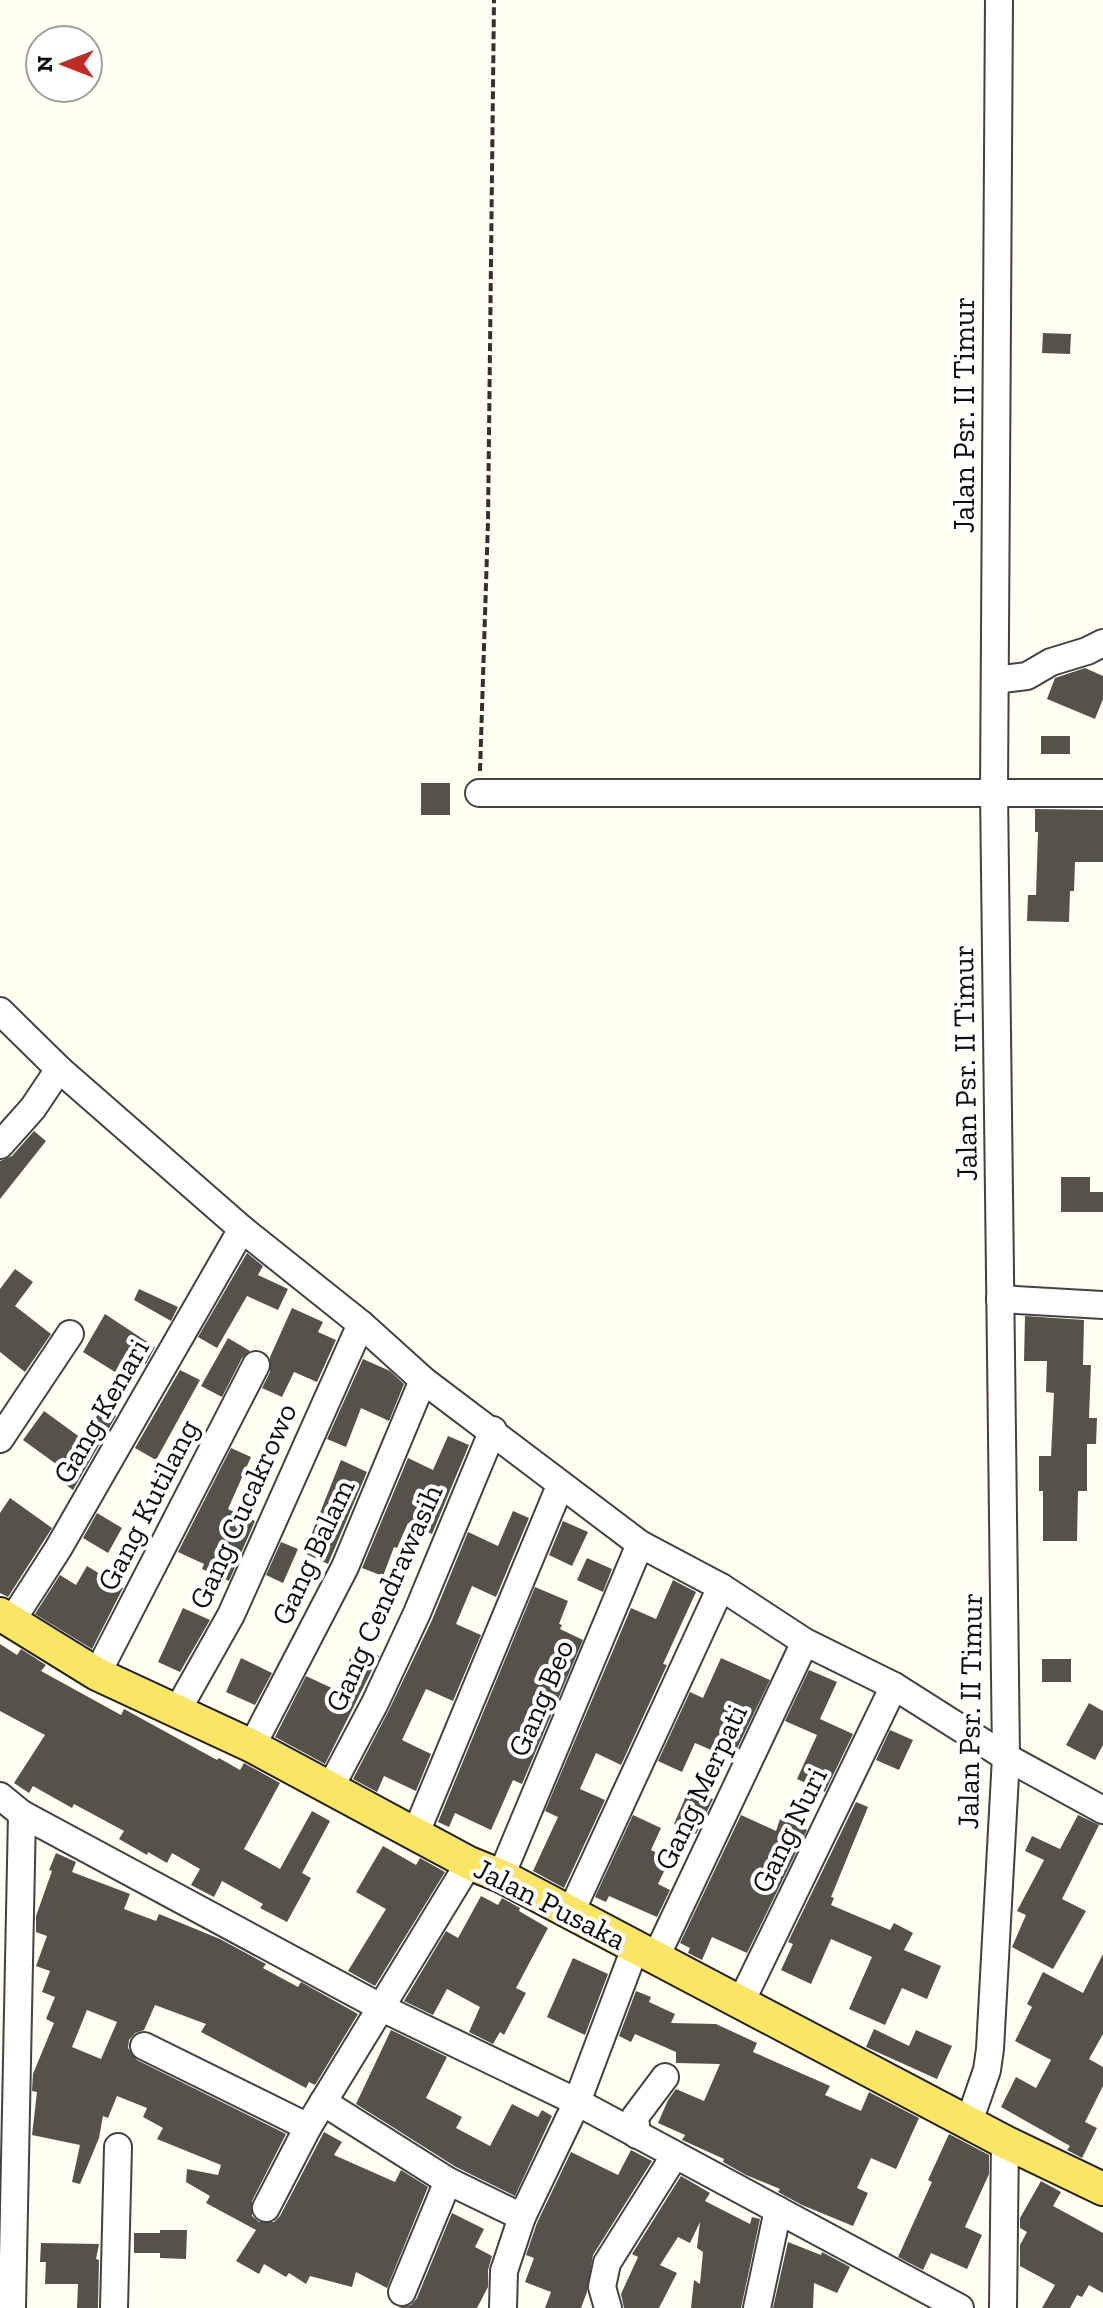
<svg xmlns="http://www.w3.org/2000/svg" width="1103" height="2308" viewBox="0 0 1103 2308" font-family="'Zilla Slab',serif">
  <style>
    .building { fill: #57514b; fill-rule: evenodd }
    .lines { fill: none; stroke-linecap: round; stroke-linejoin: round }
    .minor-casing { stroke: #424242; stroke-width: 30 }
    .major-casing { stroke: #202020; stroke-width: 36 }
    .path { stroke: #313131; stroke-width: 4; stroke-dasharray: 8 4; stroke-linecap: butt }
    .minor { stroke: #fff; stroke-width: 26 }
    .major { stroke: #fae565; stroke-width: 32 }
    .labels { text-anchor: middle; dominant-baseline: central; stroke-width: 8; stroke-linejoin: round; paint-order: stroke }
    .street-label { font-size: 30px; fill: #0f0f0f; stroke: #fff }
  </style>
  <rect width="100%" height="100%" fill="#fffef0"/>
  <g class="building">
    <path d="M1043 333 1071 334 1070 354 1042 353Z"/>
    <path d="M1085 668 1103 676V699L1095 719 1047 699 1055 678Z"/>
    <rect x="1041" y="736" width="29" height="18"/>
    <rect x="421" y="783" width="29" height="32"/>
    <path d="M1035 809 1103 810V862H1075L1074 891H1070L1069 922 1027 921 1028 895H1036L1038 832H1035Z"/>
    <path d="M34 1131 46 1141 0 1199V1161L12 1156Z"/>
    <path d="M1061 1177H1090V1192H1103V1212H1061Z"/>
    <path d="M247 1253 263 1266 258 1275 288 1289 278 1310 247 1296 217 1348 198 1337Z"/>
    <path d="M15 1269 33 1282 15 1306 51 1334 25 1372 0 1352V1289Z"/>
    <path d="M139 1289 178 1307 171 1321 134 1300Z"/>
    <path d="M292 1308 323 1322 318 1332 336 1340 317 1382 294 1372 282 1397 262 1388 270 1372V1357Z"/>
    <path d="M105 1314 155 1347 146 1364 127 1351 115 1372 83 1352Z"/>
    <path d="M1025 1316 1084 1320 1083 1365H1091L1089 1418H1097L1096 1444H1087V1491H1078L1077 1541H1043V1491H1039V1456H1051L1054 1393 1046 1392 1047 1361H1024Z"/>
    <path d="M228 1338 250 1351 242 1358 222 1397 201 1386Z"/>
    <path d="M363 1359 390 1371 404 1384 389 1421 361 1408 346 1447 327 1439Z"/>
    <path d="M180 1370 200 1380 156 1460 135 1448Z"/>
    <path d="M104 1406 116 1416 73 1490 56 1478 63 1469 23 1440 44 1411 81 1438Z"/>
    <path d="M448 1436 469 1445 432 1534 408 1523 397 1548 394 1547 383 1576 362 1568 408 1458 433 1470Z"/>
    <path d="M231 1448 251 1457 228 1509 255 1521 229 1581 202 1569 204 1564 178 1552Z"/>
    <path d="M341 1460 367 1472 328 1564 304 1553Z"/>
    <path d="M10 1498 52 1528 8 1597 0 1593V1513Z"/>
    <path d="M513 1511 529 1518 496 1597 472 1586 456 1624 481 1635 453 1701 426 1689 402 1740 431 1754 416 1791 384 1776 377 1792 353 1779 389 1710 432 1620 468 1532 498 1546Z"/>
    <path d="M97 1513 122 1528 108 1553 83 1538Z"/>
    <path d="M563 1521 588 1532 572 1566 549 1555Z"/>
    <path d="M281 1542 298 1549 283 1583 266 1575Z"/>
    <path d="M587 1558 612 1569 603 1592 577 1580Z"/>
    <path d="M87 1566 123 1588 92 1649 35 1614 60 1575 76 1585Z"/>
    <path d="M673 1580 696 1592 663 1664 667 1665 621 1765 596 1753 580 1789 605 1800 564 1888 533 1871 558 1817 545 1811 631 1608 656 1619Z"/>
    <path d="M535 1587 568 1601 559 1624 562 1625 560 1629 583 1640 522 1784 513 1780 491 1830 455 1813 449 1827 438 1822Z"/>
    <path d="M183 1608 210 1620 180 1672 158 1662Z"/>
    <path d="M0 1644 17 1655 21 1649 46 1665 41 1671 121 1715 124 1709 217 1760 219 1758 240 1770 244 1763 280 1783 244 1849 280 1869 312 1811 330 1821 302 1873 311 1878 287 1922 260 1908 263 1904 222 1881 214 1897 191 1885 200 1869 172 1853 167 1863 148 1852 147 1855 119 1839 124 1831 74 1804 72 1808 33 1786 29 1793 14 1783 45 1735 0 1711Z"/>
    <path d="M356 1645 379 1656 325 1764 275 1737 306 1676 336 1690Z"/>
    <path d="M241 1658 272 1673 255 1705 226 1692Z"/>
    <path d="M721 1658 770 1680 732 1759 695 1743 682 1772 658 1761 690 1692 703 1698Z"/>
    <rect x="1042" y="1659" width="29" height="23"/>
    <path d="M809 1670 837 1682 820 1719 853 1734 825 1792 797 1779 817 1735 785 1721Z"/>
    <path d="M1089 1703 1103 1711V1745L1095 1760 1066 1745Z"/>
    <path d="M890 1730 913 1740 899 1770 876 1760Z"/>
    <path d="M689 1789 713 1799 696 1834 674 1824Z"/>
    <path d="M856 1802 868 1807 831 1897 834 1898 831 1905 890 1930 894 1923 913 1933 904 1950 941 1966 927 1999 902 1988 885 2025 849 2009 872 1957 831 1939 811 1984 781 1970 793 1944 788 1942Z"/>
    <path d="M633 1815 661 1828 651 1850 670 1859 658 1884 670 1890 657 1917 609 1896 606 1902 595 1897Z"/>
    <path d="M741 1815 776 1831 780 1819 807 1830 747 1953 712 1937 702 1960 688 1953 690 1948 680 1943Z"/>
    <path d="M1078 1815 1099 1825 1062 1899 1086 1911 1053 1969 1012 1947 1026 1915 1017 1911 1044 1860 1025 1851 1032 1836 1060 1849Z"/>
    <path d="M383 1846 416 1865 420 1858 445 1872 375 1986 348 1971 386 1909 356 1892Z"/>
    <path d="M56 1853 76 1862 72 1872 130 1894 124 1909 156 1921 159 1914 220 1939 266 1964 263 1968 298 1987 301 1982 358 2014 315 2085 309 2082 306 2088 201 2032 206 2024 155 2005 144 2030 135 2033 129 2040 128 2048 137 2060 286 2134 252 2201V2216L259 2222H274L280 2216 324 2132 342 2142 334 2155 395 2182 401 2170 428 2187 387 2288 356 2272 352 2287 310 2276 306 2284 289 2273 286 2277 264 2264 259 2274 236 2261 256 2230 206 2203 210 2196 186 2182 187 2169 218 2175 221 2165 157 2139 163 2128 143 2117 147 2108 117 2096 108 2118 103 2116 99 2138 80 2184 72 2182 80 2145 32 2135 37 2092 32 2091 33 2074 54 2023 46 2019 55 1997 42 1992 50 1971 36 1966 47 1936 36 1932V1916L52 1871 49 1870ZM87 2010 117 2022 101 2059 72 2047Z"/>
    <path d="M481 1896 498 1905 502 1898 520 1908 519 1911 548 1928 516 1988 526 1993 504 2035 500 2032 493 2044 469 2032 480 2007 447 1989 433 2015 404 2001 446 1931 458 1938Z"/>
    <path d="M1103 1954V2034L1089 2059 1103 2067V2086L1085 2122 1097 2128 1082 2158 1067 2150 1070 2146 1001 2107 1016 2077 1036 2088 1051 2060 1015 2041 1032 2007 1027 2004 1043 1972 1083 1993Z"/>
    <path d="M573 1958 608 1974 585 2035 547 2017Z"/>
    <path d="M636 1991 651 1997 649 2002 675 2014 671 2023 716 2024 757 2043 753 2052 830 2086 825 2095 861 2111 869 2092 919 2118 896 2169 871 2158 857 2188 868 2193 853 2226 802 2205 778 2192 780 2189 746 2175 723 2162 724 2159 682 2140 685 2135 658 2123 668 2100 676 2089 704 2101 720 2064 676 2063V2052L635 2034 631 2042 619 2036Z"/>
    <path d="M874 2029 909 2046 916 2030 952 2046 937 2079 866 2047Z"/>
    <path d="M391 2030 447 2057 426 2098 462 2117 456 2128 490 2146 512 2104 538 2117 542 2110 552 2116 515 2196 456 2167 356 2104Z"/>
    <path d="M949 2134 989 2155V2174L965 2227 982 2235 967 2269 931 2253 923 2270 898 2257 932 2182 928 2180Z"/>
    <path d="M631 2150 652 2161 593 2255 587 2292 581 2308H545L551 2292 525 2282 534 2258 526 2255 537 2223 571 2152 618 2175Z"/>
    <path d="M681 2176 710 2193 705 2201 750 2224 752 2217 760 2219 741 2308H691L694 2280 700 2284 703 2252 697 2248 700 2222 690 2243 678 2237 660 2265 677 2273 659 2308H624L621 2294 638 2257 632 2254Z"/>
    <path d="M1041 2181 1061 2192 1053 2206 1103 2233V2293L1089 2285 1082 2297 1077 2295 1070 2308H1042L1055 2285 1020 2266V2245L1027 2232 1020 2228V2218Z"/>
    <path d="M452 2213 484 2229 475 2247 492 2256 488 2270V2287L477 2308H398L411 2305 417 2298Z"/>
    <path d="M160 2230H187L186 2259 160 2258V2253H134V2233H160Z"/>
    <path d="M788 2242 821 2255 822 2252 850 2267 837 2293 814 2283 813 2308H773Z"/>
    <path d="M41 2243 99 2244 96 2259 99 2260 98 2308H77L78 2284H45L46 2262H40Z"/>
  </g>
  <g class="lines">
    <g class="minor-casing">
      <g id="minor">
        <path d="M995 680 1027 676 1051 662 1087 651 1103 643"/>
        <path d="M479 793H1103"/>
        <path d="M0 1011 59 1069 242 1229 361 1324 423 1380 640 1544 721 1587 805 1642 894 1686 1006 1757 1103 1810"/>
        <path d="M0 1145 33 1108 59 1069"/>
        <path d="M1000 1299 1103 1305"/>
        <path d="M0 1439 70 1334"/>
        <path d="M11 1622 58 1549 242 1229"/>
        <path d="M97 1674 256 1365"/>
        <path d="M177 1711 231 1615 361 1324"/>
        <path d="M252 1746 345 1567 423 1380"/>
        <path d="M329 1790 375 1703 417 1613 493 1430"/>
        <path d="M0 1796 22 1814 12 2308"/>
        <path d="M22 1814 382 2008 577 2102 960 2308"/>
        <path d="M415 1835 560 1486"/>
        <path d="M501 1876 640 1544"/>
        <path d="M570 1914 721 1587"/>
        <path d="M655 1959 805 1642"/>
        <path d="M741 2002 894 1686"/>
        <path d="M144 2046 308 2127"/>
        <path d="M323 2102 448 2181 522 2217"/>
        <path d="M969 2122 987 2070 990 2049 1006 1757 994 791 999 0"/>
        <path d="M637 2135 635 2117 665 2077"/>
        <path d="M266 2208 308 2127 469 1863"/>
        <path d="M402 2292 448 2181"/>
        <path d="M114 2308 118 2147"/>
        <path d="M503 2308 504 2271 522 2217 577 2102 635 1948"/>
        <path d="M608 2308 602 2287 607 2263 675 2155"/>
        <path d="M757 2308 778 2210"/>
        <path d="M1003 2308 1005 2142"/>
      </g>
    </g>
    <g class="major-casing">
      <path id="major" d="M0 1614 97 1674 252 1746 469 1863 501 1876 1005 2142 1103 2189"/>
    </g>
    <path class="path" d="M480 771 488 522 494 0"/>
    <use href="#minor" class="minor"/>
    <use href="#major" class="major"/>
  </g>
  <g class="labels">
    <g class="street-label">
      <text transform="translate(964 415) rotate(-90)">Jalan Psr. II Timur</text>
      <text transform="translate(965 1063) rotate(-91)">Jalan Psr. II Timur</text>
      <text transform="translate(101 1411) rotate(-60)">Gang Kenari</text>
      <text transform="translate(148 1505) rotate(-63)">Gang Kutilang</text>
      <text transform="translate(243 1506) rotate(-66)">Gang Cucakrowo</text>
      <text transform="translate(313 1552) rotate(-65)">Gang Balam</text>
      <text transform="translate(384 1598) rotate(-66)">Gang Cendrawasih</text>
      <text transform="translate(541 1698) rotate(-67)">Gang Beo</text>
      <text transform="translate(970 1711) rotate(-89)">Jalan Psr. II Timur</text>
      <text transform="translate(701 1787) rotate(-65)">Gang Merpati</text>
      <text transform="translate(789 1830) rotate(-64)">Gang Nuri</text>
      <text transform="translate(550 1904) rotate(27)">Jalan Pusaka</text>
    </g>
  </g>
  <g transform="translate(64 64) rotate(270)"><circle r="38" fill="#ffffff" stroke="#9f9f9f" stroke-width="2"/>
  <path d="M0-6L14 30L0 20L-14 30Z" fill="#c12d24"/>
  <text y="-12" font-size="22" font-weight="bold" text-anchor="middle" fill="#0f0f0f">N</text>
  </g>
</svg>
